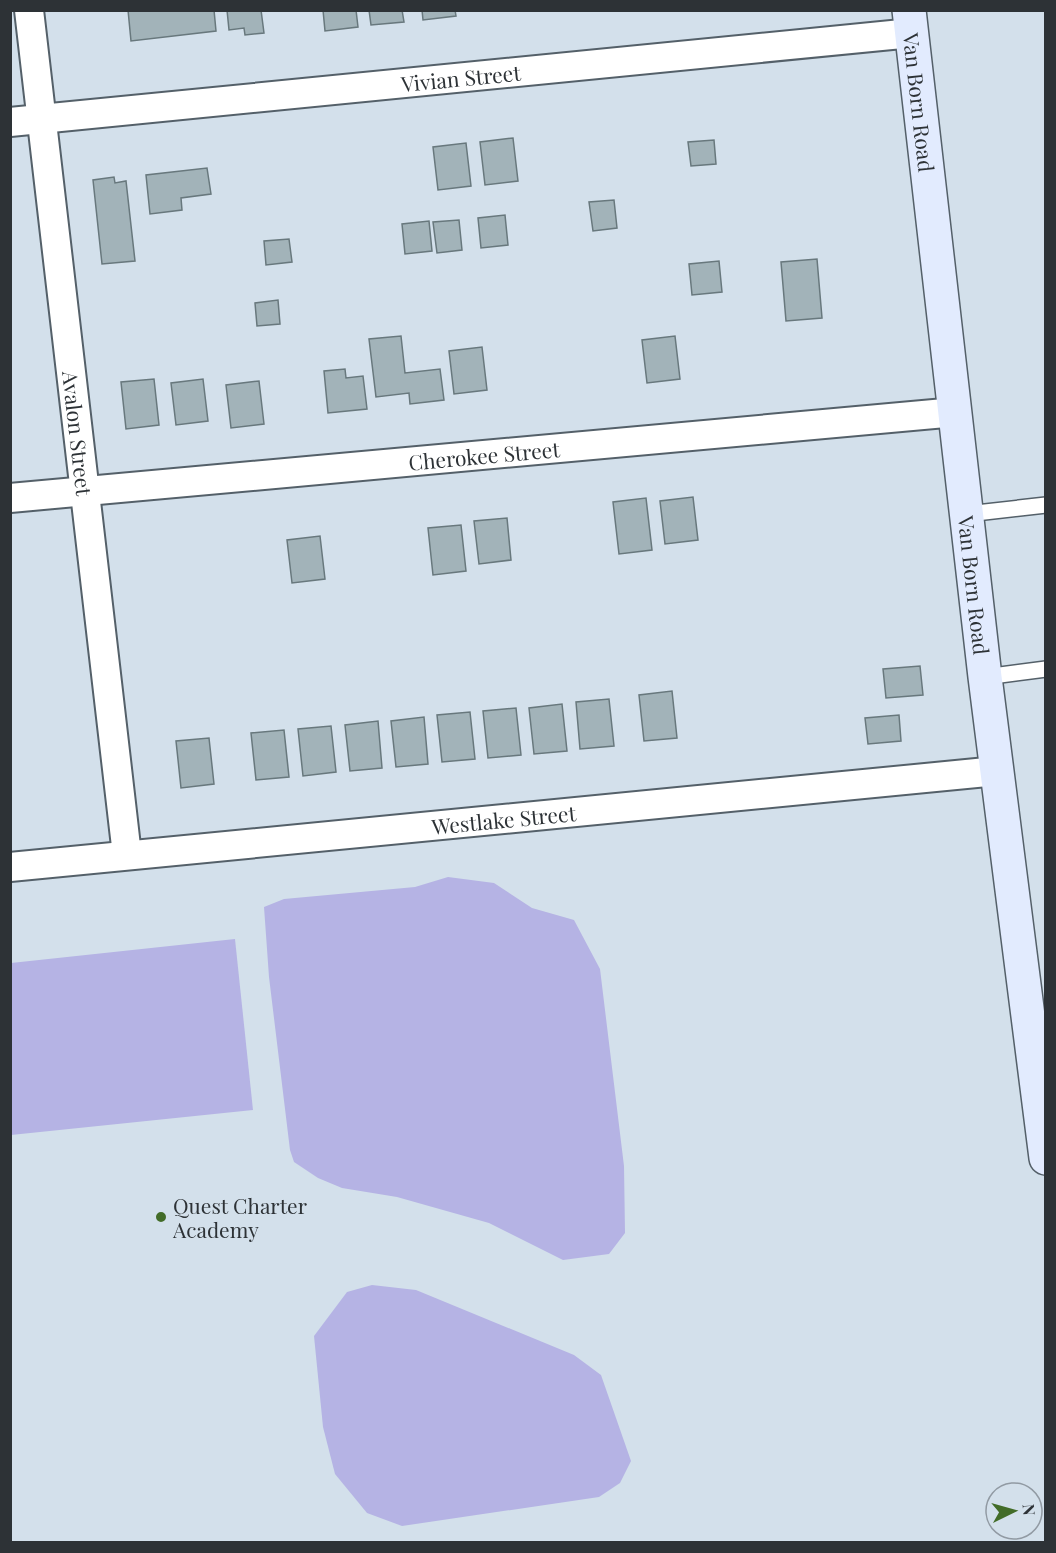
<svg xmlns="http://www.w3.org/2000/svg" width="1056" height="1553" viewBox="0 0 1056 1553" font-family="'Playfair Display',serif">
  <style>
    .green { fill: #b5b3e4 }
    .building { fill: #a2b3b9; stroke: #68787d; stroke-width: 1.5 }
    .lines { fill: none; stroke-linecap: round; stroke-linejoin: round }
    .lane-casing { stroke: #546069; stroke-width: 18 }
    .street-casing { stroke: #546069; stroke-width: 32 }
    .secondary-casing { stroke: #546069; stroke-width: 36 }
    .lane { stroke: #fff; stroke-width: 15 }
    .street { stroke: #fff; stroke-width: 28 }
    .secondary { stroke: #e2ebfe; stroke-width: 33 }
    .poi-dot { fill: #426c28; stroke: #d3e0eb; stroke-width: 2 }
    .labels { text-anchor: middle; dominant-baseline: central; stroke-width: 6; stroke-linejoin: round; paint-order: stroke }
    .street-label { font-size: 21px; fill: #2d3236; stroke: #d3e0eb }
    .poi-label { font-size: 21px; fill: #2d3236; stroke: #d3e0eb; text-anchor: start }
  </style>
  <rect width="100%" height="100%" fill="#d3e0eb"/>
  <g class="green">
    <path d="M448 877 494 883 532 908 574 920 600 969 624 1166 625 1233 609 1254 563 1260 489 1223 397 1197 342 1188 318 1178 294 1162 290 1150 269 977 264 907 284 899 415 887Z"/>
    <path d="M235 939 253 1110 11 1135V963Z"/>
    <path d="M372 1285 416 1290 574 1355 601 1375 631 1461 620 1483 599 1497 402 1526 367 1513 335 1474 323 1427 314 1336 347 1292Z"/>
  </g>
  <g class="building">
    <path d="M128 10H214L216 31 131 41Z"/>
    <path d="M227 10H261L264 33 245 35 244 28 229 30Z"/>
    <path d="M323 10H356L358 27 325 31Z"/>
    <path d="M369 10H402L404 22 371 25Z"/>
    <path d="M422 10H455L456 16 423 20Z"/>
    <path d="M513 138 518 181 485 185 480 142Z"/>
    <path d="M714 140 716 164 691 166 688 142Z"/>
    <path d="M466 143 471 186 438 190 433 147Z"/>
    <path d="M207 168 211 194 181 198 182 210 150 214 146 175Z"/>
    <path d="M114 177 115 183 126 181 135 261 102 264 93 180Z"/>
    <path d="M614 200 617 228 593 231 589 202Z"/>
    <path d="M505 215 508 245 481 248 478 218Z"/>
    <path d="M459 220 462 250 437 253 433 222Z"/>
    <path d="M429 221 432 251 405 254 402 224Z"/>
    <path d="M289 239 292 262 266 265 264 241Z"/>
    <path d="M817 259 822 318 786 321 781 262Z"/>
    <path d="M719 261 722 292 692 295 689 264Z"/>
    <path d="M278 300 280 324 257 326 255 303Z"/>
    <path d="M401 336 405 373 440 369 444 400 410 404 409 393 376 397 369 339Z"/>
    <path d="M675 336 680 379 647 383 642 340Z"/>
    <path d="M482 347 487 390 454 394 449 351Z"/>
    <path d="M345 369 346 378 363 376 367 409 328 413 324 371Z"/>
    <path d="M154 379 159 425 126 429 121 382Z"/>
    <path d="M203 379 208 421 176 425 171 383Z"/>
    <path d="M259 381 264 424 231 428 226 385Z"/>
    <path d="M693 497 698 540 665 544 660 501Z"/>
    <path d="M646 498 652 550 619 554 613 502Z"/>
    <path d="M507 518 511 560 479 564 474 521Z"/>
    <path d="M461 525 466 571 433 575 428 528Z"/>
    <path d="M320 536 325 579 292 583 287 540Z"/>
    <path d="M920 666 923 695 886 698 883 669Z"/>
    <path d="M672 691 677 738 644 741 639 695Z"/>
    <path d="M609 699 614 746 580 749 576 702Z"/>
    <path d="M562 704 567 751 534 754 529 708Z"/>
    <path d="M516 708 521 755 488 758 483 711Z"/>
    <path d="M470 712 475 759 442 762 437 715Z"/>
    <path d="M899 715 901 741 868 744 865 718Z"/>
    <path d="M424 717 428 764 396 767 391 721Z"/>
    <path d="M378 721 382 768 350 771 345 725Z"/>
    <path d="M331 726 336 772 303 776 298 729Z"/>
    <path d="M284 730 289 777 256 780 251 733Z"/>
    <path d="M209 738 214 784 181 788 176 741Z"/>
  </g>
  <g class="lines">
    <g class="lane-casing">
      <g id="lane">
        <path d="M967 514 1046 505"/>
        <path d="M985 677 1046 669"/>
      </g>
    </g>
    <g class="street-casing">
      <g id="street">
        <path id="s1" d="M29 10 127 855"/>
        <path id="s2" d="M10 122 912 33"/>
        <path id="s3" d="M10 498 956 412"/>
        <path id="s4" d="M10 867 997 771"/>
      </g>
    </g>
    <g class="secondary-casing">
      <g id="secondary">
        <path id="s5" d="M909 10 985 677 1046 1158"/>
      </g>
    </g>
    <use href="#lane" class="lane"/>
    <use href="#street" class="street"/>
    <use href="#secondary" class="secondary"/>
  </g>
  <circle class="poi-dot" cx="161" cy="1217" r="6"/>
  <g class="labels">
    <g class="street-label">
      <text stroke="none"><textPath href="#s2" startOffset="453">Vivian Street</textPath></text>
      <text stroke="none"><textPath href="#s5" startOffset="93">Van Born Road</textPath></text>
      <text stroke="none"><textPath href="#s1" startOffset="426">Avalon Street</textPath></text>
      <text stroke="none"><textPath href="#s3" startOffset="476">Cherokee Street</textPath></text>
      <text stroke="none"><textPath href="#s5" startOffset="579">Van Born Road</textPath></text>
      <text stroke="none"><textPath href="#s4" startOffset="496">Westlake Street</textPath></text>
    </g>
    <g class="poi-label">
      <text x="173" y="1205">Quest Charter<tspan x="173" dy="24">Academy</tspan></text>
    </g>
  </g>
  <rect width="1056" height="1553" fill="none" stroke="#2d3236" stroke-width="24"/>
  <g transform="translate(1014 1511) rotate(85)"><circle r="28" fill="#d3e0eb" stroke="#919aa3" stroke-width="1.5"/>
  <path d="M0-4.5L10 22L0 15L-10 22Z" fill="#426c28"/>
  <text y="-9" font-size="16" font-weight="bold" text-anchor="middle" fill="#2d3236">N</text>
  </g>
</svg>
